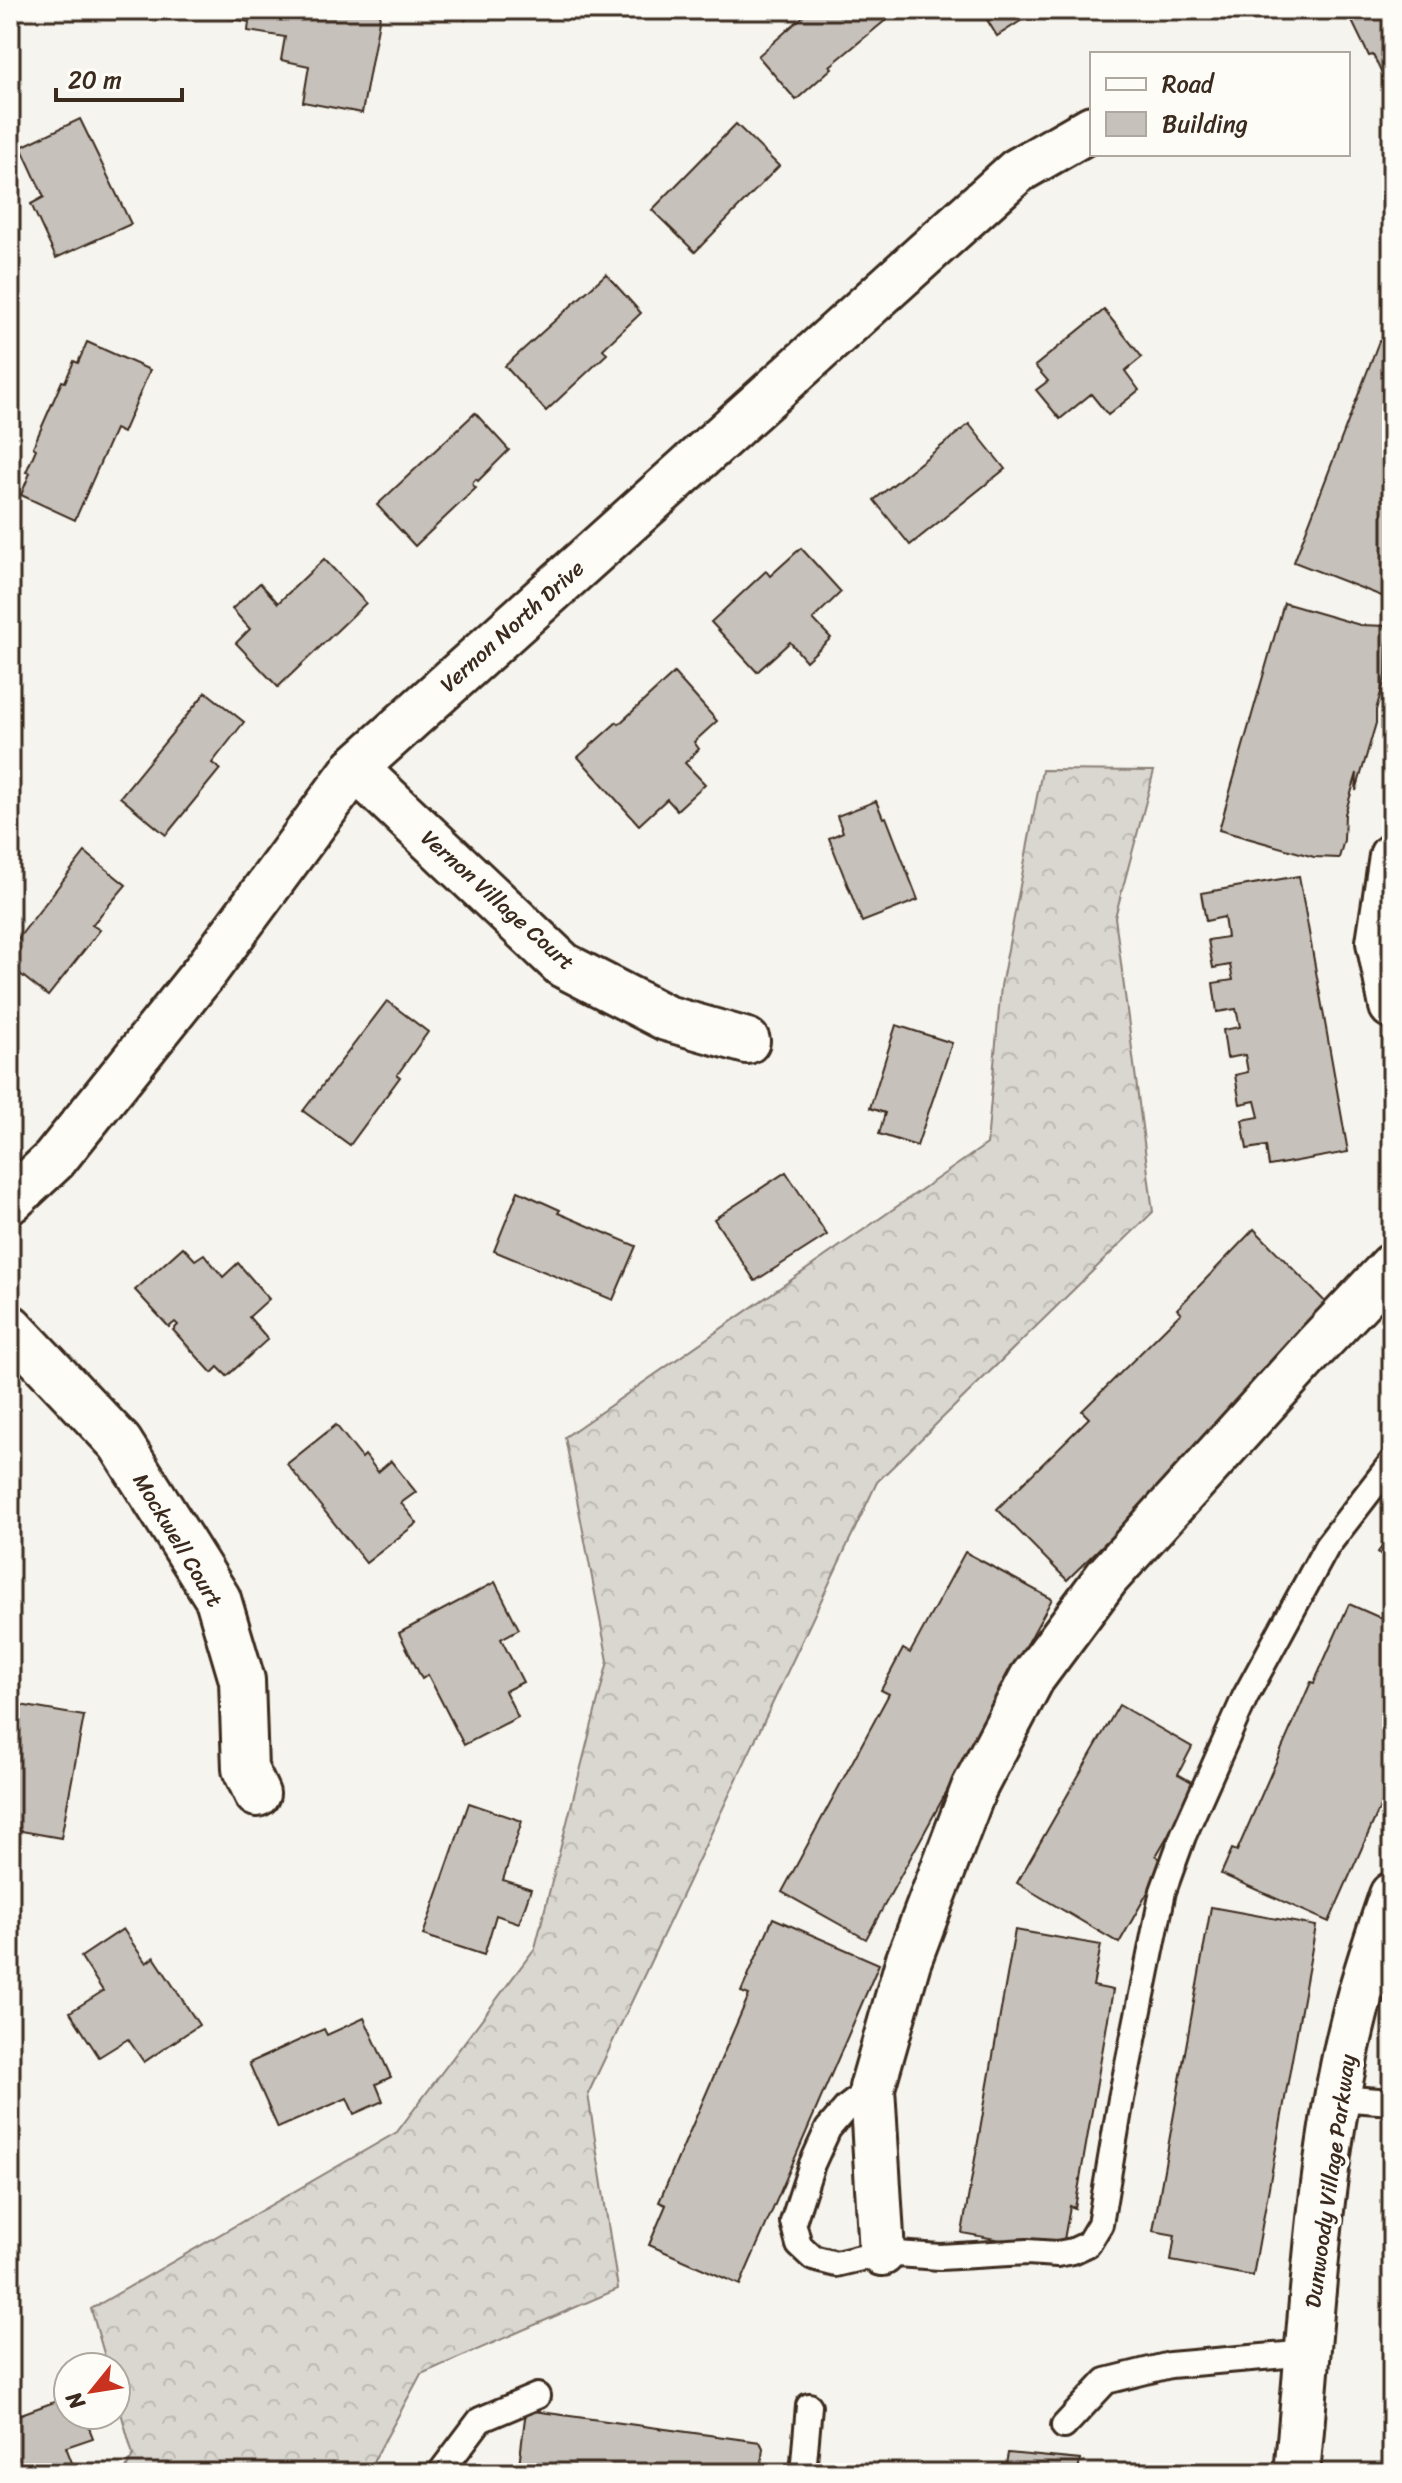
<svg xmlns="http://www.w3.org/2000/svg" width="1402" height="2483" viewBox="0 0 1402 2483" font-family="Sriracha,sans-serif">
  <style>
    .forest { fill: url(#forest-crowns); stroke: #8a8077; stroke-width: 2 }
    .building { fill: #c7c1bb; stroke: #3b2a1e; stroke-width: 2 }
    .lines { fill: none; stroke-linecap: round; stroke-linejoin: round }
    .lane-casing { stroke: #3b2a1e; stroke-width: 30 }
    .street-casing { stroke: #3b2a1e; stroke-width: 50 }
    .secondary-casing { stroke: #3b2a1e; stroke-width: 50 }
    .lane { stroke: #fdfcf7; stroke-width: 24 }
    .street { stroke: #fdfcf7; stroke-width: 44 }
    .secondary { stroke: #fdfcf7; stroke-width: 44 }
    .labels { text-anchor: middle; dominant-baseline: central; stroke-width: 8; stroke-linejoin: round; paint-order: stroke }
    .street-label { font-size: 22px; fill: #3b2a1e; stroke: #fdfcf7 }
  </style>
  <defs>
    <pattern id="forest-crowns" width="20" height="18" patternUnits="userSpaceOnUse" patternTransform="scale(2)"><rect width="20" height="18" fill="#dad6d0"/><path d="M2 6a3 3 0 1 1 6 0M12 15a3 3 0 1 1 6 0" fill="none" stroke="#bcb8b2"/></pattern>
  </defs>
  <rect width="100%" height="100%" fill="#f5f4ee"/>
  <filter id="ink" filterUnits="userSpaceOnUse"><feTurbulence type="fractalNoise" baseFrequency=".0125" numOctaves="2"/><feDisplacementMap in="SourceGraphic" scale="16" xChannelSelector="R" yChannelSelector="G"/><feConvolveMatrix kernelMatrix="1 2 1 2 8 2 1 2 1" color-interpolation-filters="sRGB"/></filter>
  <g filter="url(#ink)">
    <path class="forest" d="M1042 770 1154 771 1115 917 1153 1212 877 1482 588 2094 618 2289 421 2374 367 2473H124L133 2455 116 2395V2367H108L91 2309 397 2132 535 1948 608 1661 565 1437 987 1144 1001 986Z"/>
    <g class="building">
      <path d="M220 10H381L362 113 303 102 309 66 281 60 285 37 248 31 249 22 219 16Z"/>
      <path d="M458 10H479L465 20Z"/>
      <path d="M810 10H898L830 66 832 68 796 100 758 56Z"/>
      <path d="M981 10H1031L1033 13 997 36Z"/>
      <path d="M1359 10H1392V95L1373 55 1369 56 1349 15Z"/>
      <path d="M80 119 131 224 56 258 31 204 44 197 21 147Z"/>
      <path d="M736 124 779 166 695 252 652 210Z"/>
      <path d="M606 274 641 313 603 349 607 354 546 411 505 366Z"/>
      <path d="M1104 310 1142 357 1125 371 1139 390 1108 415 1091 394 1060 419 1036 390 1048 381 1035 366Z"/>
      <path d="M1379 341 1392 346V600L1294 562Z"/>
      <path d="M87 342 150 370 123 433 115 429 75 520 21 495 30 473 26 472 36 449 33 447 62 381 65 382 74 361 78 363Z"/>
      <path d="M475 413 509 450 478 481 476 479 472 484 476 488 415 546 377 505Z"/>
      <path d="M969 424 1005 469 910 545 874 500Z"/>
      <path d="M801 548 841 592 813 619 831 638 806 661 790 642 757 672 711 622 766 571 770 576Z"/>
      <path d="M324 559 366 603 278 687 236 643 250 629 232 609 260 583 278 603Z"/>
      <path d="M1284 603 1360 625 1387 626 1386 675 1376 710V723L1356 791 1357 773 1345 814 1344 840 1339 858 1314 857 1219 830Z"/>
      <path d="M674 673 717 721 694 742 699 749 685 763 705 784 677 810 667 799 639 825 578 757 617 722 619 724Z"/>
      <path d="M206 692 244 722 212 763 220 769 166 835 120 797Z"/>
      <path d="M876 801 883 818 886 817 918 900 862 922 829 838 843 832 837 816Z"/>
      <path d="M85 852 126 885 92 925 100 930 48 996 10 966V949Z"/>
      <path d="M1299 876 1348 1152 1269 1166 1266 1146 1247 1149 1242 1120 1259 1117 1255 1101 1240 1104 1235 1075 1248 1072 1245 1055 1227 1058 1223 1030 1240 1027 1236 1009 1217 1012 1213 983 1233 980 1230 965 1213 968 1208 940 1227 937 1224 917 1206 921 1201 893Z"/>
      <path d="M387 1001 428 1032 397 1075 400 1077 350 1145 303 1111Z"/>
      <path d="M896 1025 952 1043 917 1146 879 1134 885 1113 870 1108Z"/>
      <path d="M786 1172 827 1235 755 1281 714 1219Z"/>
      <path d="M518 1191 560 1210 558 1213 636 1246 613 1300 494 1251Z"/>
      <path d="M1254 1229 1338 1315 1067 1580 997 1509 1089 1418 1082 1411 1181 1313 1177 1309Z"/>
      <path d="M183 1247 195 1260 204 1254 223 1277 238 1263 269 1299 249 1317 268 1339 227 1376 218 1367 212 1373 173 1330 178 1325 175 1322 169 1327 135 1290Z"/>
      <path d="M336 1425 362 1458 365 1455 378 1472 391 1461 416 1492 401 1503 417 1523 366 1563 287 1464Z"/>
      <path d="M1392 1534V1564L1378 1552Z"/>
      <path d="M965 1552 1052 1599 866 1939 782 1892 889 1694 881 1690 903 1649 910 1653Z"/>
      <path d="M495 1582 519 1629 501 1639 523 1682 505 1691 518 1717 464 1745 428 1675 422 1679 399 1633Z"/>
      <path d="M1349 1604 1392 1623V1780L1329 1922 1221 1874 1232 1849 1237 1851 1311 1682 1314 1683Z"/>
      <path d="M20 1705 84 1716 61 1838 10 1829V1749H12V1734L16 1731Z"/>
      <path d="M1119 1705 1192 1747 1178 1774 1197 1785 1156 1856 1165 1862 1119 1943 1017 1883Z"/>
      <path d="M469 1803 522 1821 503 1880 531 1889 519 1923 496 1915 484 1955 423 1935Z"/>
      <path d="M1211 1907 1316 1926 1253 2276 1171 2261 1175 2235 1153 2231Z"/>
      <path d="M773 1918 879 1964 740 2285 649 2245 666 2205 659 2202 749 1995 741 1992Z"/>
      <path d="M123 1929 146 1963 154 1957 199 2025 144 2062 128 2039 99 2057 70 2012 103 1991 81 1957Z"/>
      <path d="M1015 1930 1101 1945 1093 1986 1113 1990 1075 2208 1070 2206 1062 2251 962 2233Z"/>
      <path d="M364 2018 391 2077 376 2084 383 2101 354 2114 347 2098 278 2128 249 2063 324 2029 327 2035Z"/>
      <path d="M68 2397V2415H84L93 2438 66 2447 76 2473H10V2418Z"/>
      <path d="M526 2410 760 2442 763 2448 760 2473H518Z"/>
      <path d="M1008 2453 1080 2460 1078 2473H988V2469L1005 2470Z"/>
    </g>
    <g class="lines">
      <g class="lane-casing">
        <g id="lane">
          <path d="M872 2088 846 2108 828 2129 812 2164 793 2222 799 2245 813 2258 836 2264 882 2253 940 2257 1027 2252 1057 2254 1073 2251 1088 2244 1100 2224 1121 2099 1163 1891 1183 1836 1245 1697 1327 1546 1392 1462"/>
          <path d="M1337 2098 1392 2102"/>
          <path d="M1064 2426 1106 2381 1170 2365 1309 2353"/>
          <path d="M440 2473 480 2420 537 2396"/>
          <path d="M803 2473 809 2406"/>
        </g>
      </g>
      <g class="street-casing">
        <g id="street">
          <path d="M355 768 563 965 666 1018 747 1041"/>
          <path d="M1392 856 1379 942 1392 1006"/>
          <path d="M10 1201 54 1160 207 969 355 768 1017 171 1092 128"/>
          <path d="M10 1327 120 1443 218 1599 242 1680 245 1769 257 1794"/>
          <path d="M882 2253 872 2088 908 1962 974 1788 1032 1678 1107 1577 1316 1346 1392 1266"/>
        </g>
      </g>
      <g class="secondary-casing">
        <path id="secondary" d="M1297 2473C1312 2322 1317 2166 1354 2018 1364 1976 1378 1936 1392 1895"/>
      </g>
      <use href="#lane" class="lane"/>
      <use href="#street" class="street"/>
      <use href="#secondary" class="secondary"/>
    </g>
  </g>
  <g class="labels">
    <g class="street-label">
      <text transform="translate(512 626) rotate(-42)">Vernon North Drive</text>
      <text transform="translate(498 900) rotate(42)">Vernon Village Court</text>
      <text transform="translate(178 1540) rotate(59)">Mockwell Court</text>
      <text transform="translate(1330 2181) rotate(-82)">Dunwoody Village Parkway</text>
    </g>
  </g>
  <rect width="1402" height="2483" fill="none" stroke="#fdfcf7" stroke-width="40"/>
  <rect x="20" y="20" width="1362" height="2443" fill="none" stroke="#3b2a1e" stroke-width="3" filter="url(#ink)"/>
  <rect x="1090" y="52" width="260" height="104" fill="#fdfcf7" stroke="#afa8a0" stroke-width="2"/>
  <rect x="1106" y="78" width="40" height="12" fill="#fdfcf7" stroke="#afa8a0" stroke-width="2"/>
  <text x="1162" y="92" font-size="24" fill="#3b2a1e">Road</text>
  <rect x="1106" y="112" width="40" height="24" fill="#c7c1bb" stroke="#afa8a0" stroke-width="2"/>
  <text x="1162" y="132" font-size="24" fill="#3b2a1e">Building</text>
  <g transform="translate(92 2391) rotate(240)"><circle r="38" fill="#fdfcf7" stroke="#afa8a0" stroke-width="2"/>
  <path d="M0-6L14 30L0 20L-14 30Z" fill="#c8321e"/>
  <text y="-12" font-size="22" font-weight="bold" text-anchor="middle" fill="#3b2a1e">N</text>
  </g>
  <path d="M56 88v12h126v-12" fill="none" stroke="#3b2a1e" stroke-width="4"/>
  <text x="68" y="88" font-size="24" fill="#3b2a1e" stroke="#fdfcf7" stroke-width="6" paint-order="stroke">20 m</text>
</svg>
